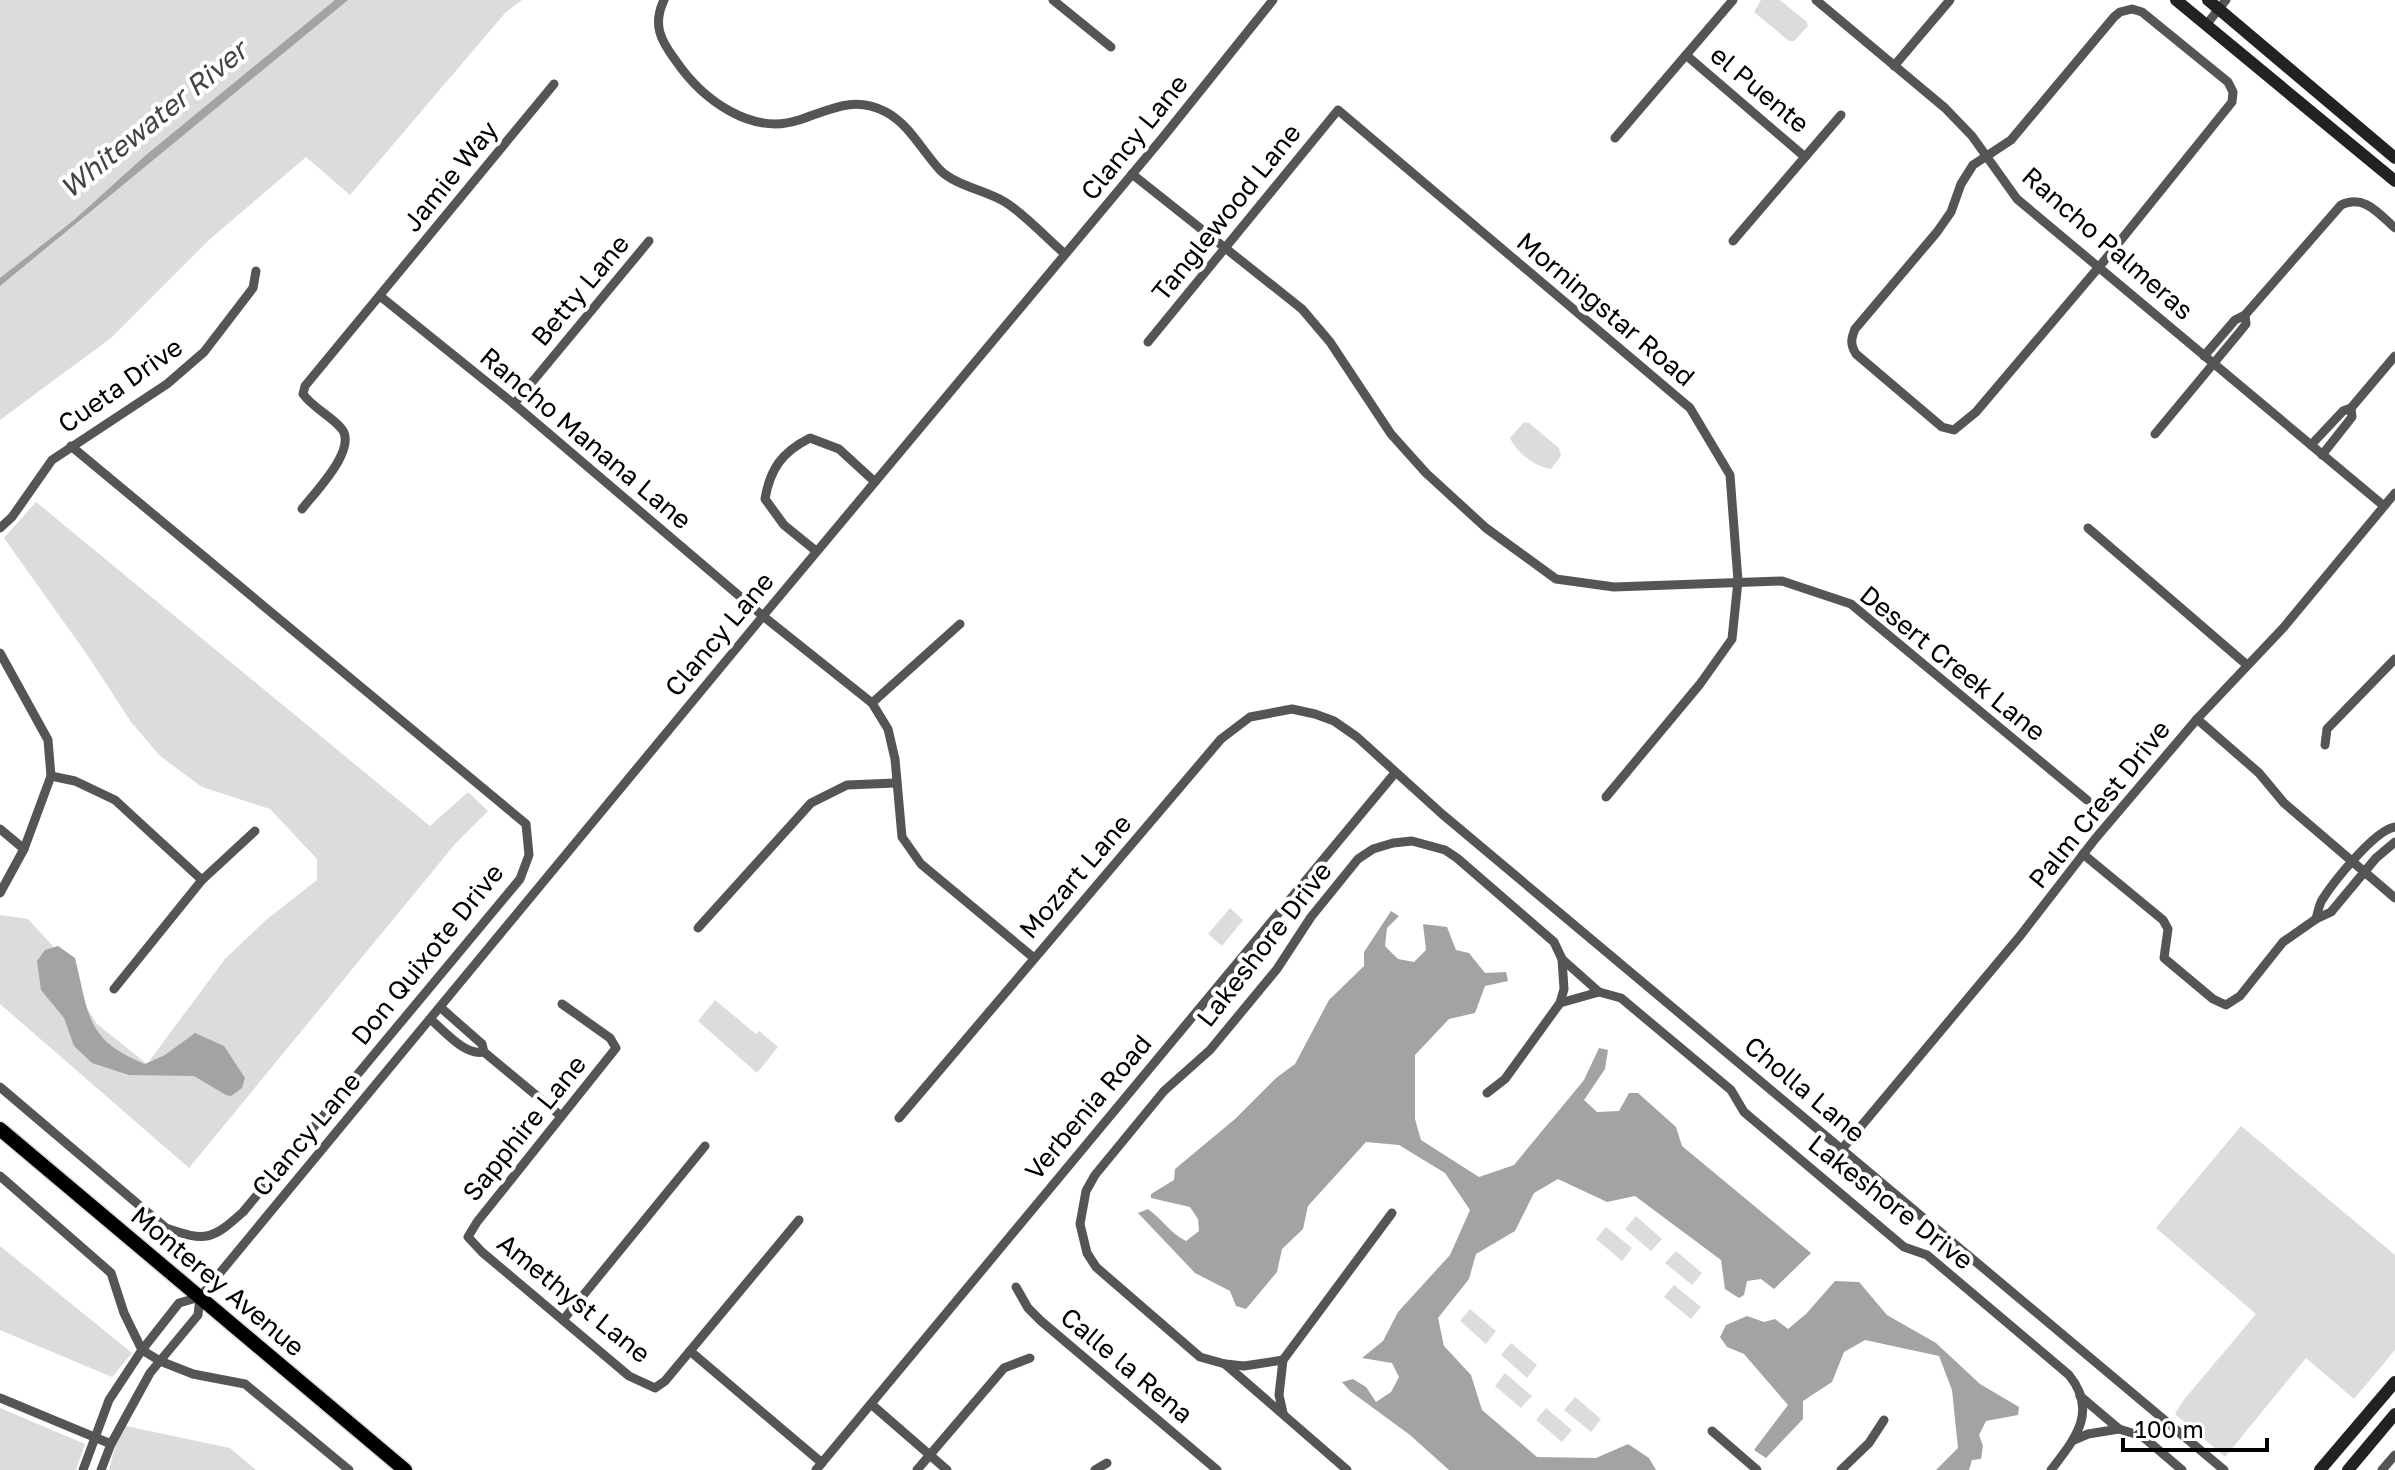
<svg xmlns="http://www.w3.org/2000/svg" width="2395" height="1470" viewBox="0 0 2395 1470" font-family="'Golos Text',sans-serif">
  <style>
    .green { fill: #dcdcdc }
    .water { fill: #a3a3a3 }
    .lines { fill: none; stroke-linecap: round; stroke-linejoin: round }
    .primary-casing { stroke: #dbdbdb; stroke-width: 17 }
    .street { stroke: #555; stroke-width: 9 }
    .secondary { stroke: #222; stroke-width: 12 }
    .primary { stroke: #000; stroke-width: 14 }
    .labels { text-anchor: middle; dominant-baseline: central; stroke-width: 8; stroke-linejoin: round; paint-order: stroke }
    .street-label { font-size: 26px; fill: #000; stroke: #fff }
    .water-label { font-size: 28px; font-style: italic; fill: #444; stroke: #fff }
  </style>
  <rect width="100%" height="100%" fill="#fff"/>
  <g class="green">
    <path d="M0 0H522L506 12 350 195 306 157 210 239 111 338 0 420Z"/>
    <path d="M1761 0H1780L1807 22 1808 26 1794 41H1789L1754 12Z"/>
    <path d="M1524 422 1529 423 1559 448 1561 456 1551 469C1535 467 1517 453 1510 438Z"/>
    <path d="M36 502 430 826 468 792 488 811 455 844 189 1168 0 1004V915L28 919 61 955 75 989 97 1024 147 1064 225 959 266 920 317 880V859L270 809 202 787 160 756 131 722 88 656 4 538Z"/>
    <path d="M1230 908 1243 920 1222 946 1208 934Z"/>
    <path d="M715 1000 756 1034 759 1031 778 1047 757 1073 698 1021Z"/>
    <path d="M2241 1126 2395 1255V1350L2354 1399 2306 1358 2225 1457 2175 1414 2182 1402 2256 1314 2156 1228Z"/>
    <path d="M1636 1216 1662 1239 1651 1251 1625 1229Z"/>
    <path d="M1606 1227 1632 1248 1622 1261 1596 1239Z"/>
    <path d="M0 1246 132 1353 112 1377 0 1330Z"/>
    <path d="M1676 1251 1702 1273 1692 1285 1665 1263Z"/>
    <path d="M1674 1285 1701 1307 1691 1319 1664 1297Z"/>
    <path d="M1470 1309 1496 1331 1486 1344 1460 1321Z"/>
    <path d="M1511 1343 1537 1365 1527 1378 1501 1355Z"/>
    <path d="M1505 1373 1532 1396 1521 1408 1495 1386Z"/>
    <path d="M1575 1397 1601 1419 1591 1432 1564 1410Z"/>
    <path d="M0 1408 85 1444 76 1470H0Z"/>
    <path d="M1546 1408 1572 1430 1562 1442 1536 1420Z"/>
    <path d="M121 1425 230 1448 256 1470H109Z"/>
  </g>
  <g class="water">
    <path d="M335 0H348L0 286V278L74 220 146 155Z"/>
    <path d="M1391 911 1399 916 1387 928 1385 946 1398 959 1414 962 1426 950 1423 924 1447 927 1456 950 1469 953 1485 973 1506 972 1508 981 1485 986 1475 1013 1449 1019 1415 1055V1119L1421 1140 1479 1177 1514 1165 1584 1080 1599 1048 1608 1050 1605 1069 1584 1100 1597 1112 1619 1111 1629 1093H1638L1676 1127 1682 1146 1811 1253 1774 1289 1761 1279 1747 1281 1744 1295 1739 1298 1725 1289 1721 1260 1635 1196 1607 1202 1558 1179 1534 1193 1515 1231 1476 1254 1469 1279 1438 1318 1444 1346 1471 1375 1482 1410 1537 1457 1596 1458 1628 1444 1649 1458 1656 1470H1449L1410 1435 1350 1391 1342 1382 1353 1379 1366 1387 1376 1402 1391 1392 1399 1377 1392 1363 1362 1358 1383 1341 1398 1312 1450 1255 1470 1210 1445 1173 1399 1145 1366 1142 1308 1206 1303 1229 1282 1249 1277 1272 1246 1309 1236 1306 1230 1291 1195 1273 1138 1213 1148 1209C1163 1220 1170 1233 1186 1241L1199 1231 1198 1219 1190 1207 1151 1198V1194L1174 1180 1175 1169 1235 1119 1276 1078 1295 1064 1329 1000 1364 966V952Z"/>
    <path d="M58 946 75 958C89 1014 85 1040 145 1064L165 1055 195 1033 224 1046 245 1078 242 1088 231 1096 226 1095 194 1076 129 1075 92 1063 74 1046 64 1018 41 990 37 961 45 950Z"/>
    <path d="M1835 1281 1859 1282 1887 1315 1936 1343 1980 1384 2019 1407 2018 1415 1986 1421 1979 1435 1983 1446 1981 1459 1972 1460 1969 1470H1936L1958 1448 1952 1390 1939 1356 1865 1340 1844 1352 1832 1382 1803 1401V1419L1766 1458 1754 1450 1788 1405 1744 1354 1727 1347 1720 1337 1726 1325 1747 1316 1764 1322 1775 1319 1788 1329 1806 1314Z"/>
  </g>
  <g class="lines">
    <g class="primary-casing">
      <path id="primary" d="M0 1129 405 1470"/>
    </g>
    <g class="street">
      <path d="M664 0C652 25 661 41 676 61 702 99 751 136 799 120 830 110 853 95 886 112 910 125 922 151 940 170 956 186 985 190 1005 202 1027 216 1046 238 1065 254"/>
      <path d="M1053 0 1111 47"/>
      <path d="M1816 0 1945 108 1972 136 2017 199 2384 506"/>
      <path d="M2132 9 2142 12 2228 82 2233 92 2232 102 2104 261 1976 412 1954 430 1942 427 1856 354C1850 344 1851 339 1855 329L1937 232 1951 212 1961 184 1973 165 2011 140 2114 17 2120 12Z"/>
      <path d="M2206 25 2226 0"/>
      <path d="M1686 55 1805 157"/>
      <path d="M1894 66 1950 0"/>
      <path d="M1615 138 1733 0"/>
      <path d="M1132 174 1302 309 1330 342 1391 434 1426 473 1486 528 1556 579 1614 587 1782 581 1851 604 2087 800"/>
      <path d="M1733 241 1841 115"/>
      <path d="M380 296 514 404 763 616 872 703 888 729 895 759 902 837 921 864 1034 958"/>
      <path d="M2245 315 2341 205C2364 194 2378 213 2395 228"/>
      <path d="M1148 342 1338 110 1690 408 1730 475 1738 581 1732 639 1700 684 1606 797"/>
      <path d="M514 404 649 241"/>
      <path d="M2351 408 2395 356"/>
      <path d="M2155 434 2238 334 2246 324 2245 315 2235 320 2204 356"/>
      <path d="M2311 445 2343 411 2351 408 2352 417 2322 455"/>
      <path d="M302 509C315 492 359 448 341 428 330 415 313 408 303 394L305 386 554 84"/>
      <path d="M0 528 12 517 52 460 167 384 204 352 253 288 256 271"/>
      <path d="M2088 528 2247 665"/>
      <path d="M816 551 784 525 765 499C770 469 782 452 810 438L839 449 875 482"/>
      <path d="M0 653 48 740 51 776 24 849 0 893"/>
      <path d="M872 703 960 624"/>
      <path d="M2197 719 2259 773 2284 803 2395 898"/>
      <path d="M2325 745 2327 729 2395 659"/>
      <path d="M51 776 75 781 115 800 202 880"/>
      <path d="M0 829 24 849"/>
      <path d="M2083 854 2163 920 2168 929 2164 958 2213 999 2226 1005 2240 996 2283 942 2316 919 2331 912 2376 858 2395 842"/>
      <path d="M2316 919C2318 912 2319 905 2322 900 2334 881 2375 830 2395 827"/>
      <path d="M698 928 811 803 847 785 895 783"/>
      <path d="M114 989 202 880 255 831"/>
      <path d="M1560 1003 1599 992"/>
      <path d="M562 1004 610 1038 616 1048 477 1222 468 1237 482 1252 629 1376 655 1388 665 1381 799 1220"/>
      <path d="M440 1007 482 1044 484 1052 561 1116"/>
      <path d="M430 1019C444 1030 464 1056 484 1052"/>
      <path d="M0 1087 166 1228C206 1242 212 1240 243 1212L520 879 529 855 526 824 71 446"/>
      <path d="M1487 1093 1505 1079 1560 1003 1564 989 1562 959"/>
      <path d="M899 1118 1221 739 1250 717 1292 709 1315 714 1334 721 1357 737 1442 814 2224 1470"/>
      <path d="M1842 1149 2020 936 2095 839 2197 719 2284 627 2395 493"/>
      <path d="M0 1176 111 1273 124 1313 142 1350 160 1361 193 1374 245 1384 349 1470"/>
      <path d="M1016 1287 1028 1308 1041 1321 1217 1470"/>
      <path d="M200 1297 763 616 1164 136 1273 0"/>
      <path d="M563 1320 705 1146"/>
      <path d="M690 1351 822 1463"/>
      <path d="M1225 1364 1244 1366 1283 1360"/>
      <path d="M2080 1396 2119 1429 2142 1436 2182 1470"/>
      <path d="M0 1398 111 1444"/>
      <path d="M871 1404 947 1470"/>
      <path d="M1283 1413 1279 1395 1283 1360 1392 1213"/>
      <path d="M1712 1431 1757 1470"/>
      <path d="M2074 1440 2088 1434 2119 1429"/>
      <path d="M83 1470 109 1400 142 1350 179 1303 200 1297"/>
      <path d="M101 1470 111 1444 150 1373 198 1315 200 1297"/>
      <path d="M816 1470 1395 773"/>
      <path d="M917 1470 1004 1368 1030 1358"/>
      <path d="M1095 1470 1107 1463"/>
      <path d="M1347 1470 1225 1364 1200 1357 1096 1267 1087 1253 1080 1224 1086 1191 1095 1175 1164 1091 1210 1050 1277 969 1311 917 1358 859 1373 849 1393 843 1412 841 1445 850 1457 858 1554 942 1562 959 1599 992 1621 998 1731 1090 1744 1112 1904 1247 1927 1255 2069 1375C2099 1412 2074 1440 2051 1470"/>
      <path d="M1841 1470 1869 1443 1884 1420"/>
      <path d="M2382 1470 2395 1455"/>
    </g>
    <g class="secondary">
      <path d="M2176 0 2395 181"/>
      <path d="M2208 0 2395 158"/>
      <path d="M2320 1470 2395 1382"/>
      <path d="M2348 1470 2395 1414"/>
    </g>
    <use href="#primary" class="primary"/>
  </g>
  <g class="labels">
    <g class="street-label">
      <text transform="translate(1760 89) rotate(40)">el Puente</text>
      <text transform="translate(1134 137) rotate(-51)">Clancy Lane</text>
      <text transform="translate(450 176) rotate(-51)">Jamie Way</text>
      <text transform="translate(1226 212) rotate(-51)">Tanglewood Lane</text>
      <text transform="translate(2108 243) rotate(41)">Rancho Palmeras</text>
      <text transform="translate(580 290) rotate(-50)">Betty Lane</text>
      <text transform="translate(1606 309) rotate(40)">Morningstar Road</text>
      <text transform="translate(120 385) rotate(-35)">Cueta Drive</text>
      <text transform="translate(586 438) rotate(40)">Rancho Manana Lane</text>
      <text transform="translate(719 634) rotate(-50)">Clancy Lane</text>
      <text transform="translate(1953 663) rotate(39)">Desert Creek Lane</text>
      <text transform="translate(2099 804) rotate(-51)">Palm Crest Drive</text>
      <text transform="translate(1075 876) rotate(-49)">Mozart Lane</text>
      <text transform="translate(1264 944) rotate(-52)">Lakeshore Drive</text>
      <text transform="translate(427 954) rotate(-51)">Don Quixote Drive</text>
      <text transform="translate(1805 1089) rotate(40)">Cholla Lane</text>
      <text transform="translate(1088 1107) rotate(-50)">Verbenia Road</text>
      <text transform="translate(524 1128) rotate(-51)">Sapphire Lane</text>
      <text transform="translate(306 1134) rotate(-50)">Clancy Lane</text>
      <text transform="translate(1891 1202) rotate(38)">Lakeshore Drive</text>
      <text transform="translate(218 1281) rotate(40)">Monterey Avenue</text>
      <text transform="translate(574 1298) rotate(39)">Amethyst Lane</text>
      <text transform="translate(1127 1365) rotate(40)">Calle la Rena</text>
    </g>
    <g class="water-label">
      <text transform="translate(153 119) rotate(-39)">Whitewater River</text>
    </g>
  </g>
  <path d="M2123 1438v12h144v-12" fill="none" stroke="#000000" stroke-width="4"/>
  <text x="2135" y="1438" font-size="24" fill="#000000" stroke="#ffffff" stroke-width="6" paint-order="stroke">100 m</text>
</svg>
